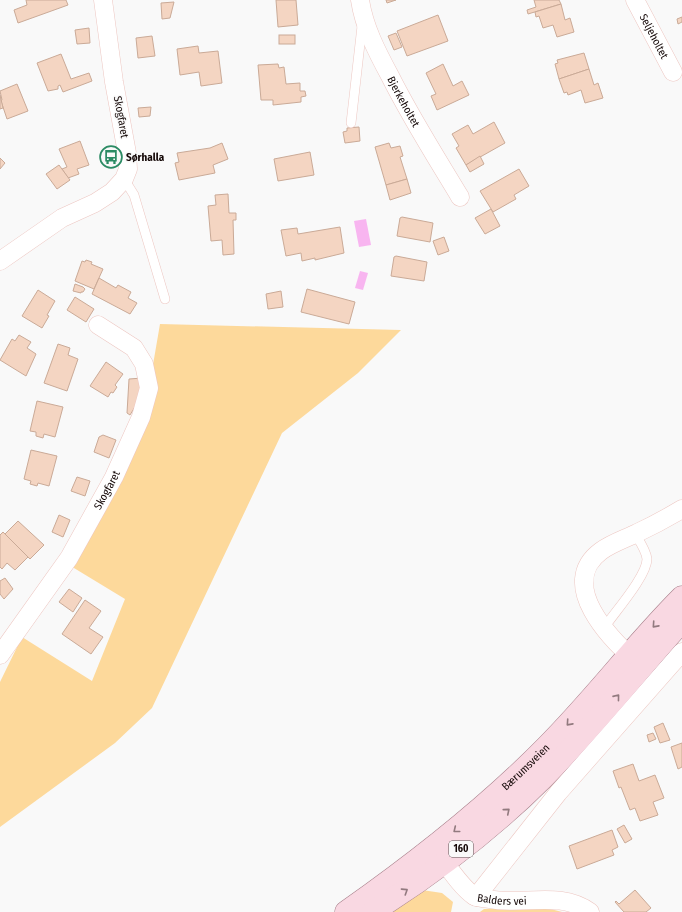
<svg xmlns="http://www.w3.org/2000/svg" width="682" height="912" viewBox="0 0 682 912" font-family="'Fira Sans Condensed',sans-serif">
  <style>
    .green { fill: #fdd99b }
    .water { fill: #f8b5f0 }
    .building { fill: #f4d5c2; stroke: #caaa97 }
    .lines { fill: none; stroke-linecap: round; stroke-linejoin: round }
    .lane-casing { stroke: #edc6c1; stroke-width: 10 }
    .street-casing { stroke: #edc6c1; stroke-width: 19 }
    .primary-casing { stroke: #a67e89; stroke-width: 23 }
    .lane { stroke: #fff; stroke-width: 9 }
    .street { stroke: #fff; stroke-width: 18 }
    .primary { stroke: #f9d8e2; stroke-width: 22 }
    .oneway { stroke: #927a7f }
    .labels { text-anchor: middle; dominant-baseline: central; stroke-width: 3; stroke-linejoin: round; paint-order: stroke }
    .shield { fill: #f9f9f9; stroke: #595050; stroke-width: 1 }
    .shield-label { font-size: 10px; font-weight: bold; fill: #140807 }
    .street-label { font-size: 11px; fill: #140807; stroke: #f9f9f9 }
    .poi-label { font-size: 11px; font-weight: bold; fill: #140807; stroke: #f9f9f9; text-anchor: start }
  </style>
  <rect width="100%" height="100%" fill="#f9f9f9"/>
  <g class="green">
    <path d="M160 324 401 330 358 373 282 433 152 708 115 743 0 827V682L22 637 92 681 125 599 69 565 149 388Z"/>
    <path d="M422 890 442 893 453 902 451 912H382Z"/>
    <path d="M547 908 562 912H480L484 909Z"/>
  </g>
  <g class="water">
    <path d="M366 219 371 245 359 247 354 221Z"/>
    <path d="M360 271 368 273 363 290 355 288Z"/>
  </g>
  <g class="building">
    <path d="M26 0H66L68 5 18 23 14 10 27 5Z"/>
    <path d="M276 0H296L298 25 278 27Z"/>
    <path d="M386 0H396L387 3Z"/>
    <path d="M534 0H559L561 4 528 14 527 10 536 7Z"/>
    <path d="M174 2 170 18 162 19 161 3Z"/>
    <path d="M561 4 565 20 570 18 574 32 557 37 553 25 543 28 539 16 536 17 535 12Z"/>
    <path d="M438 15 448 41 407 56 397 31Z"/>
    <path d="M682 17V22L678 24 677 19Z"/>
    <path d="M89 28 90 43 77 44 75 30Z"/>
    <path d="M396 33 402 47 394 50 388 36Z"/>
    <rect x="279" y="35" width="16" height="9"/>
    <path d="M152 36 155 56 138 58 136 38Z"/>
    <path d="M198 46 199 53 218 51 222 83 201 86 199 72 180 75 177 49Z"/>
    <path d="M584 53 589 69 559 79 555 64 558 63 557 60Z"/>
    <path d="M61 54 71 79 89 73 92 81 63 92 60 85 58 86V89L48 91 37 63Z"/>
    <path d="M278 64 279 68 284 67 286 84 300 83V91H305L306 96 301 97V102L273 105V100H261L258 65Z"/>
    <path d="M443 64 453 86 462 81 469 95 437 110 431 96 436 94 426 73Z"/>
    <path d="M589 69 594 85 598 83 603 98 585 103 581 90 568 95 567 92 564 93 559 79Z"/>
    <path d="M17 84 28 111 7 119 1 101 2 100 0 91Z"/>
    <path d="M0 95 3 108 0 109Z"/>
    <path d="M151 107 150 116 139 117 138 108Z"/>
    <path d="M494 122 505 143 466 165 456 148 459 146 452 134 468 125 473 134Z"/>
    <path d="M359 127 360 141 345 143 343 132 347 131V128Z"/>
    <path d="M80 141 89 165 77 169 79 174 68 178 62 169 67 167 59 149Z"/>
    <path d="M222 143 228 159 213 165 215 173 179 180 175 163 179 162 177 153 210 148Z"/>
    <path d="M389 143 391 148 400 146 403 156 400 157 407 179 386 185 375 147Z"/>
    <path d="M310 152 314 175 278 181 274 159Z"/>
    <path d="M480 156 484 164 470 172 466 165Z"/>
    <path d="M0 158 5 163 0 169Z"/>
    <path d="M59 165 70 180 57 189 46 174Z"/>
    <path d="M519 169 529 186 514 195 516 199 493 212 480 191Z"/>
    <path d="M407 179 411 193 390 200 386 185Z"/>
    <path d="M228 194 229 213H236V220H233L234 254 223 255 222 240 211 241 208 206 216 205 215 195Z"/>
    <path d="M491 209 500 226 485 234 475 218Z"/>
    <path d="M402 217 433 223 430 242 397 236 400 218Z"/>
    <path d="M340 227 344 253 315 260V258L302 261 301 253 286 256 281 230 297 228 298 234Z"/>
    <path d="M444 237 449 251 438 255 433 241Z"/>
    <path d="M396 256 427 262 424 281 391 276 394 257Z"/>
    <path d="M86 260 92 262 91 264 103 269 94 289 75 281 82 261 85 262Z"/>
    <path d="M99 278 116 288 118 285 131 292 128 298 137 303 130 314 92 294Z"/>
    <path d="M75 284 83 287 85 289 83 292H81V293L73 291Z"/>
    <path d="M307 289 355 302 349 324 301 312Z"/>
    <path d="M38 290 55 301 47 315 49 316 42 328 22 316Z"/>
    <path d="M281 291 283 307 268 309 266 294Z"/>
    <path d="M75 297 94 309 86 322 67 310Z"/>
    <path d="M19 335 31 342 27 348 36 354 26 376 0 360 12 339 15 341Z"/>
    <path d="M58 344 70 348 68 355 78 359 67 391 44 383Z"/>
    <path d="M106 362 123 374 115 385 117 387 113 393 111 392 108 397 90 386Z"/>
    <path d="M142 378 141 397 130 415 127 413 129 379Z"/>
    <path d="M37 401 63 407 55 437 44 434 43 438 36 436V432L30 431Z"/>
    <path d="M103 435 116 440 109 458 94 452 99 437Z"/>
    <path d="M31 450 57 456 49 486 38 483 37 486 30 484 31 481 24 479Z"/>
    <path d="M77 477 90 481 85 496 71 491Z"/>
    <path d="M59 515 70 520 63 537 52 532Z"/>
    <path d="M18 521 44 545 30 559 5 534Z"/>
    <path d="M3 532 28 557 15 570 7 563 2 569 0 567V535Z"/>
    <path d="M5 578 13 589 4 599 0 594V581Z"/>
    <path d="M69 589 82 598 73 612 59 602Z"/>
    <path d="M85 600 101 611 89 628 103 637 91 654 62 634Z"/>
    <path d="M663 723 670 740 660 743 654 727Z"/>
    <path d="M653 733 656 739 649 742 647 735Z"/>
    <path d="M682 743V767L678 769 671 747Z"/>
    <path d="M633 764 639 781 655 775 664 798 653 802 658 815 640 821 635 808 630 810 621 787 619 788 613 771Z"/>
    <path d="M624 825 632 839 625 843 617 829Z"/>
    <path d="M612 830 618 847 612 850 614 855 577 869 569 846Z"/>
    <path d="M635 890 651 908 646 912H624L615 902 616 901 619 904Z"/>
  </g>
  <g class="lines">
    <g class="lane-casing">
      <g id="lane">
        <path d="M351 123 362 26"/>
        <path d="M124 179 134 195 165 299"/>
        <path d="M604 628C614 613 647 576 647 559 646 550 640 542 635 534"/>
      </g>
    </g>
    <g class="street-casing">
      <g id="street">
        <path id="s1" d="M360 0C364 27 377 52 390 76 411 118 436 157 460 197"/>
        <path id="s2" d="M635 0 673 72"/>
        <path d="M0 261 62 218 95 203 112 192 124 179 128 169 127 153 114 82 103 0"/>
        <path id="s3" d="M0 655 69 558 114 477 141 417 149 388 144 364 134 348 98 325"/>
        <path d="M638 663C611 640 556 584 601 551 612 543 625 539 637 533 652 526 667 518 682 509"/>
        <path id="s4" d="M437 852C448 866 459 885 474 896 478 898 484 898 489 899 523 906 560 890 590 912"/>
        <path d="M476 897 558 793 682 652"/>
      </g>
    </g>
    <g class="primary-casing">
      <g id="primary">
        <path id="s5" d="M346 912C417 862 485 809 546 747 594 699 634 645 682 597"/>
        <path d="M372 912C433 874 492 829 543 778 592 728 636 673 682 621"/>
      </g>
    </g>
    <use href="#lane" class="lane"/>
    <use href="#street" class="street"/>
    <use href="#primary" class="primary"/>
  </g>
  <defs><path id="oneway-chevron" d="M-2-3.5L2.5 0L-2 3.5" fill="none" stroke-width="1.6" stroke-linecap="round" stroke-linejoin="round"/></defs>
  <g class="oneway">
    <use href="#oneway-chevron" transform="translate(655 625) rotate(132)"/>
    <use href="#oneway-chevron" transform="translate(617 697) rotate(-51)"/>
    <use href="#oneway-chevron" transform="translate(569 723) rotate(132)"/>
    <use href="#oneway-chevron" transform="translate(507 811) rotate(-40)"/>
    <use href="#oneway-chevron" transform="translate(456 830) rotate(141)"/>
    <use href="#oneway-chevron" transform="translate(405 891) rotate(-33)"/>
  </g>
  <defs>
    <g id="bus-ring" transform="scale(1.15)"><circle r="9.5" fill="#f9f9f9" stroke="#2c8b64" stroke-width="1.5"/><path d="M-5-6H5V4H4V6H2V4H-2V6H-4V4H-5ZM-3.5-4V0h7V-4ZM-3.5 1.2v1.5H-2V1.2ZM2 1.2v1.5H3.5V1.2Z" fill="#2c8b64"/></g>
  </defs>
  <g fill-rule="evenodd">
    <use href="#bus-ring" x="111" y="157"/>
  </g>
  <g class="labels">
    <rect class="shield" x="449" y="841" width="24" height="16" rx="3"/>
    <g class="shield-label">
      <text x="461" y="849">160</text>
    </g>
    <g class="street-label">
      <text stroke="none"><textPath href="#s2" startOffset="41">Seljeholtet</textPath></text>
      <text stroke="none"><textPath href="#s1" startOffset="111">Bjerkeholtet</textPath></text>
      <text transform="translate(121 117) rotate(80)">Skogfaret</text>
      <text stroke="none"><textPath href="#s3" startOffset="197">Skogfaret</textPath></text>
      <text stroke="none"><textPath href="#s5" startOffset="231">Bærumsveien</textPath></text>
      <text stroke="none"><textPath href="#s4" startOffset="86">Balders vei</textPath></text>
    </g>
    <g class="poi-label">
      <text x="126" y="157">Sørhalla</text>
    </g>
  </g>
</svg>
